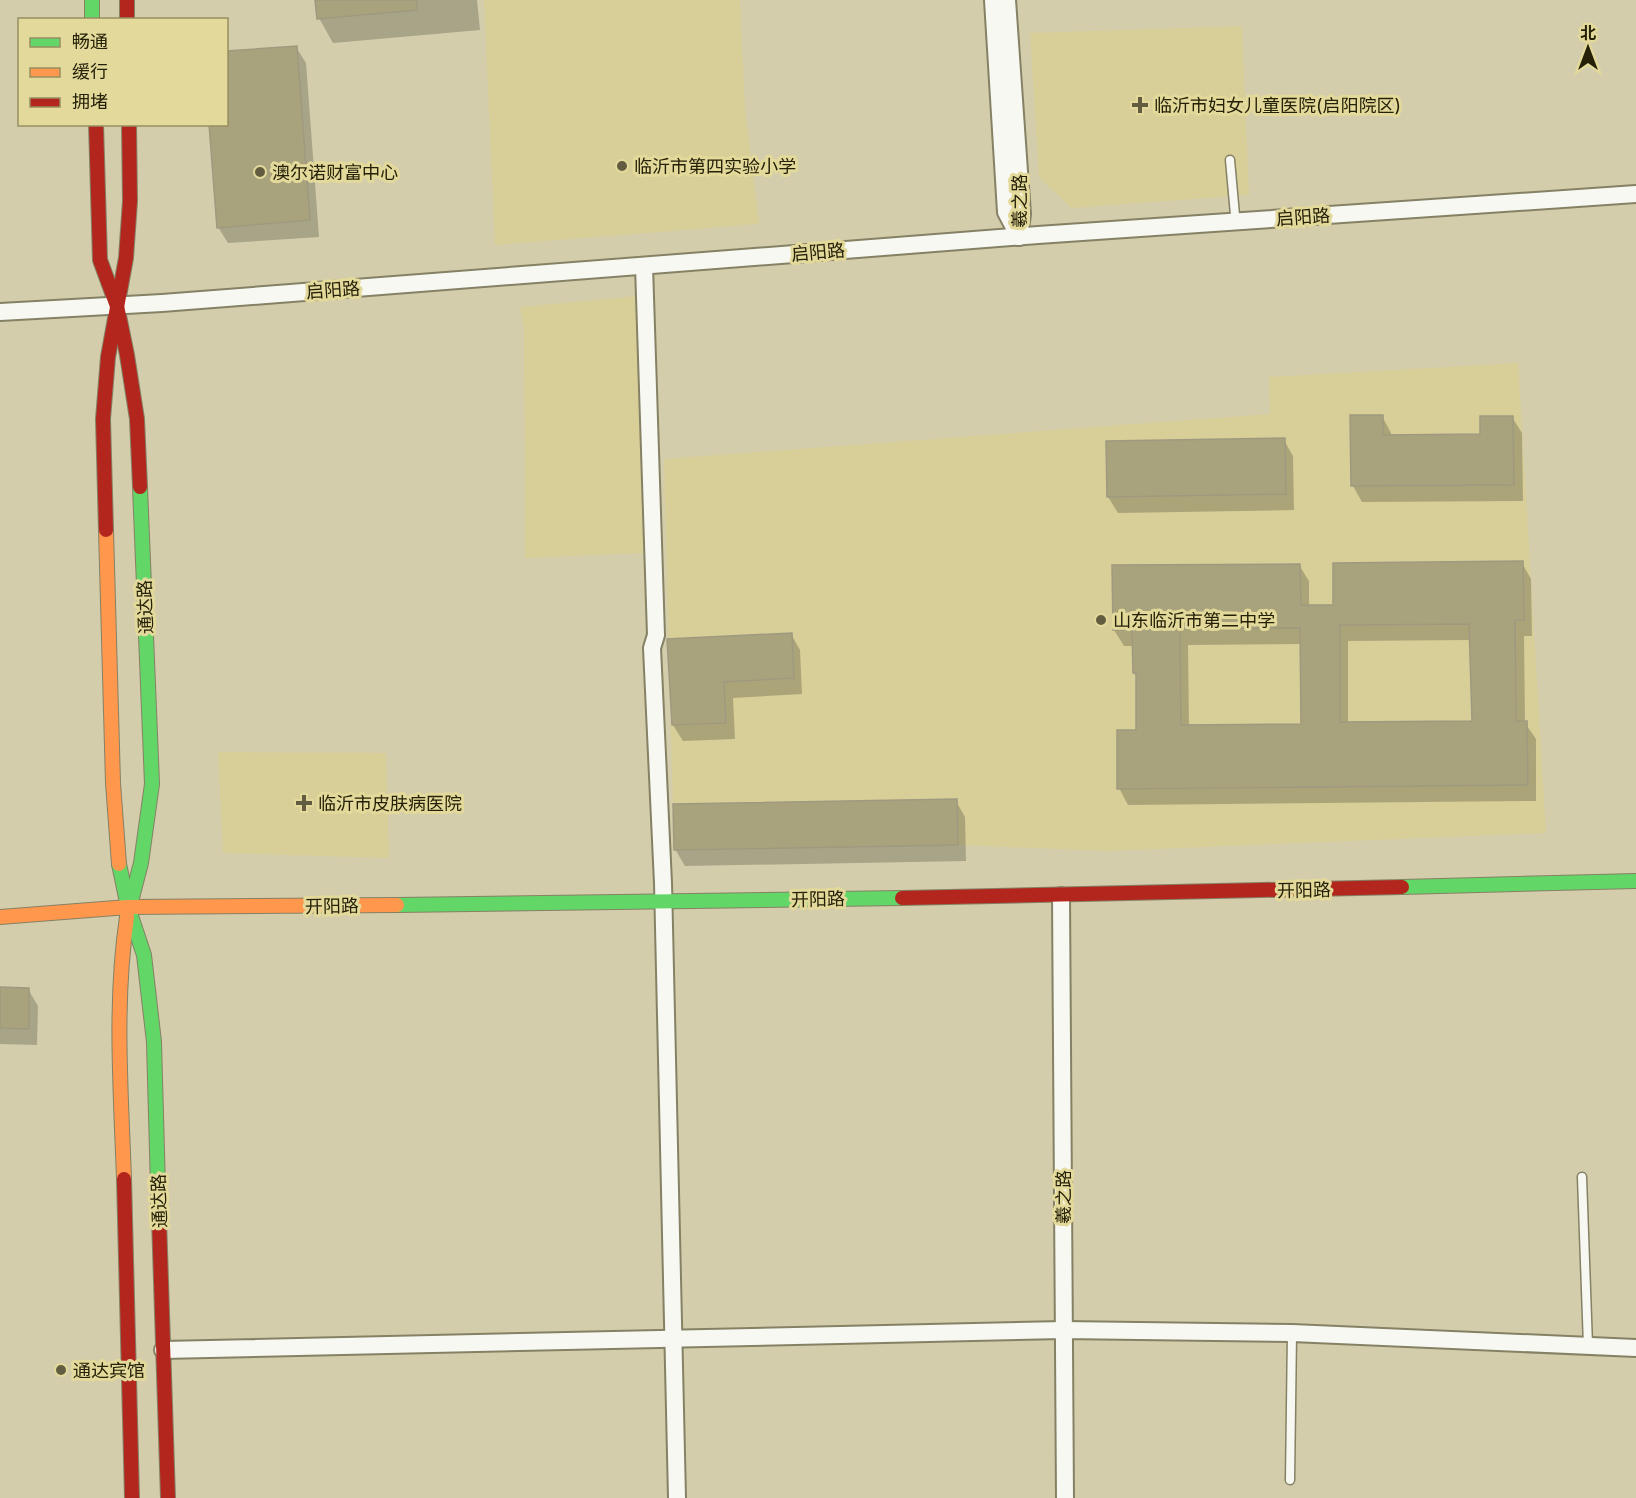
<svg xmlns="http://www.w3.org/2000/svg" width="1636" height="1498" viewBox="0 0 1636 1498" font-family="Inter,'Noto Sans SC',sans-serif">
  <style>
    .built { fill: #d7ce98 }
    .shadow { fill: #0003; fill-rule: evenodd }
    .building { fill: #a8a37c; stroke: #9f9a7f; stroke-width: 1.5; fill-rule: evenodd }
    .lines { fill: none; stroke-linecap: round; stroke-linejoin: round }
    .lane-casing { stroke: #858165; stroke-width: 11 }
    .street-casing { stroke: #858165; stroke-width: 20 }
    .fast-casing { stroke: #858165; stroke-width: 16 }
    .slow-casing { stroke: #858165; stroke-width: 16 }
    .jam-casing { stroke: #858165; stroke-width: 16 }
    .lane { stroke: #f8f8f2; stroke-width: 8 }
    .street { stroke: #f8f8f2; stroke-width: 16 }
    .fast { stroke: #63d668; stroke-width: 14 }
    .slow { stroke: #ff974d; stroke-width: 14 }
    .jam { stroke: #b3261e; stroke-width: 14 }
    .poi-dot { fill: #625d41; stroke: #e3d99b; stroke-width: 2 }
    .labels { text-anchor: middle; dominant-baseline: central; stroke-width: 6; stroke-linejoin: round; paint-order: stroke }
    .poi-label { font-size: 18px; fill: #252108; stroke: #e3d99b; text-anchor: start }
    .street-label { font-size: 18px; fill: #252108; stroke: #e3d99b }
  </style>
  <rect width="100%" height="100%" fill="#d3cdab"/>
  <g class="built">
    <path d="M484 0H740L745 109 759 224 495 245Z"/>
    <path d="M1242 26 1249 195 1071 208 1039 177 1030 33Z"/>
    <path d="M638 296 644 553 525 558 524 327 520 307Z"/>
    <path d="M1518 363 1546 833 1107 851 958 845 674 850 664 459 1270 414 1269 377Z"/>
    <path d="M218 752 386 753 389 858 223 853Z"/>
  </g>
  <g class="shadow">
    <path d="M317 0H477L480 30 333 43 319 18Z"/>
    <path d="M296 47 306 63 319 237 228 243 218 227 226 124Z"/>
    <path d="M1352 416H1382L1391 433V437L1482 436 1512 417 1522 433 1523 501 1362 502 1353 486Z"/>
    <path d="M1284 440 1293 456 1294 510 1118 513 1108 497Z"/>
    <path d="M1522 563 1531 579 1532 636H1524L1525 723 1536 739V801L1128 805 1119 788 1137 731V678L1134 673 1133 646H1124L1114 630 1299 565 1309 581V606H1335ZM1471 640 1473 723H1348V641ZM1302 644 1303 725 1189 727 1188 645Z"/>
    <path d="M791 634 800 650 802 694 733 698 735 739 683 741 673 725 669 640Z"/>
    <path d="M956 801 965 817 966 861 685 866 675 849Z"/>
    <path d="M0 989H28L38 1006 37 1045 0 1044Z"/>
  </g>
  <g class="building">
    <path d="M315 0H417V10L317 19Z"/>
    <path d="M297 46 310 220 217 228 209 124H226V51Z"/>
    <path d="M1350 415H1383V435L1480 434V416H1513L1514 485 1351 486Z"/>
    <path d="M1285 438 1286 494 1107 497 1106 441Z"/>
    <path d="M1523 561 1524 620H1515L1516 721H1527L1528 785 1117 789V730H1136V673H1133L1132 630H1113L1112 565 1300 564 1301 605H1333V563ZM1469 624 1472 721 1340 722V625ZM1300 628 1301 724 1181 725 1180 629Z"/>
    <path d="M792 633 794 678 724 682 726 723 672 725 667 639Z"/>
    <path d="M957 799 958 845 674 850 673 804Z"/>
    <path d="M0 987 29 988V1029L0 1028Z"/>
  </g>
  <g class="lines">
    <g class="lane-casing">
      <g id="lane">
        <path d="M1230 160 1235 215"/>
        <path d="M1582 1177 1588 1346"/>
        <path d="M1290 1480 1292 1333"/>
      </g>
    </g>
    <g class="street-casing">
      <g id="street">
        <path d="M993 0 1006 212 1019 237"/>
        <path d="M1007 0 1022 214 1019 237"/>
        <path d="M644 266 656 635 652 648 663 883 677 1498"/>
        <path d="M0 312 162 303 1038 235 1636 194"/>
        <path d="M1061 896 1065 1498"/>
        <path d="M163 1350 1063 1330 1292 1333 1636 1348"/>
      </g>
    </g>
    <g class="fast-casing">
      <g id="fast">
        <path d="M92 0V20"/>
        <path d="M119 864 128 907 144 955 154 1042 158 1188"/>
        <path d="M1402 887 1636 881"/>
        <path d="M397 905 902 898"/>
        <path d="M127 917 141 863 152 784 140 487"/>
      </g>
    </g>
    <g class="slow-casing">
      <g id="slow">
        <path d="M106 530 113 783 119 864"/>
        <path d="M0 917 128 907 397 905"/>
        <path d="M124 1179C121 1092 114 1003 127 917"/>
      </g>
    </g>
    <g class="jam-casing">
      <g id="jam">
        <path d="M127 0V20"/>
        <path d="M96 124 100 260 117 306 127 355 137 419 140 487"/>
        <path d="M106 530 103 419 108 357 126 258 130 201 129 124"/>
        <path d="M902 898 1402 887"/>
        <path d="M124 1179 132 1498"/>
        <path d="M158 1188 168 1498"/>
      </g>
    </g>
    <use href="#lane" class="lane"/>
    <use href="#street" class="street"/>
    <use href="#fast" class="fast"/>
    <use href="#slow" class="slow"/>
    <use href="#jam" class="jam"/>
  </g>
  <g class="poi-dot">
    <path d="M1137 96h6v6h6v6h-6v6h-6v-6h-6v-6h6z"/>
    <circle cx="622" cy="166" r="6"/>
    <circle cx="260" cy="172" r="6"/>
    <circle cx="1101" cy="620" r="6"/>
    <path d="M301 794h6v6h6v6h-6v6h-6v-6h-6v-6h6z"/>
    <circle cx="61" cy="1370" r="6"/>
  </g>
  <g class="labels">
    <g class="poi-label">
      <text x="1154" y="105">临沂市妇女儿童医院(启阳院区)</text>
      <text x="634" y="166">临沂市第四实验小学</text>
      <text x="272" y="172">澳尔诺财富中心</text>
      <text x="1113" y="620">山东临沂市第二中学</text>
      <text x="318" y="803">临沂市皮肤病医院</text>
      <text x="73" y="1370">通达宾馆</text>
    </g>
    <g class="street-label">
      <text transform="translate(1019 201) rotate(-90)">羲之路</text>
      <text transform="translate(1303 217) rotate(-4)">启阳路</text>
      <text transform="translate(818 252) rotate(-5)">启阳路</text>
      <text transform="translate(333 290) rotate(-4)">启阳路</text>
      <text transform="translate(145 607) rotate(-92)">通达路</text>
      <text transform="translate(1304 890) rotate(-1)">开阳路</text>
      <text transform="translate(818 899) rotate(-1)">开阳路</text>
      <text transform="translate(332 906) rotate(-1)">开阳路</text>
      <text transform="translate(1063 1197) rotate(-90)">羲之路</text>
      <text transform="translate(159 1201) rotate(-92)">通达路</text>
    </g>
  </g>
  <rect x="18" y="18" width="210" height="108" fill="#e3d99b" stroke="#978f60" stroke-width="1.5"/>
  <rect x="30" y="38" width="30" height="9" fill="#63d668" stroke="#978f60" stroke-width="1.5"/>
  <text x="72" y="48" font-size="18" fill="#252108">畅通</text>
  <rect x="30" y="68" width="30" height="9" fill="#ff974d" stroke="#978f60" stroke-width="1.5"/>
  <text x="72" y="78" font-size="18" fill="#252108">缓行</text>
  <rect x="30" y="98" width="30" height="9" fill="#b3261e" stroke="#978f60" stroke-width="1.5"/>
  <text x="72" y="108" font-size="18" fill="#252108">拥堵</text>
  <g transform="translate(1588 48)" stroke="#e3d99b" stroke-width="4.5" paint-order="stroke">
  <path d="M0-4.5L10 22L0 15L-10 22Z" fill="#252108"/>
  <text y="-9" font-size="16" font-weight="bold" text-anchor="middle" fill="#252108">北</text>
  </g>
</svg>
